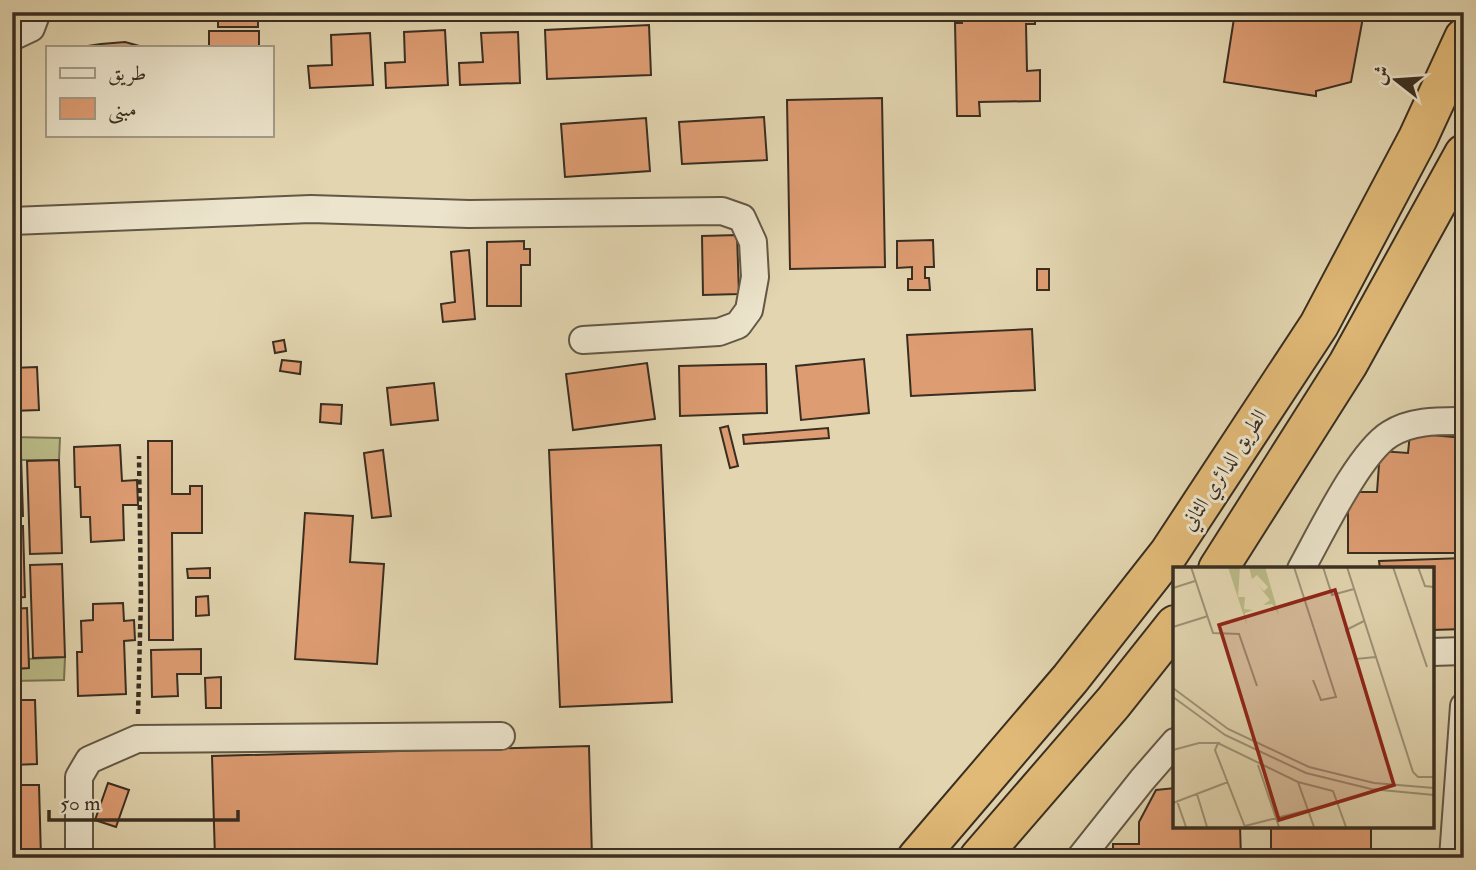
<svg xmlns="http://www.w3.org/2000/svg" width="1476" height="870" viewBox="0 0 1476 870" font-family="'IM FELL Double Pica',Amiri,serif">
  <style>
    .green { fill: #babb87; stroke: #7a7454; stroke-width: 2 }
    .building { fill: #de9c72; stroke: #392e21; stroke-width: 2 }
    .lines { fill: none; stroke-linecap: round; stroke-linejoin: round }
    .minor-casing { stroke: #635845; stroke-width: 30 }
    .motorway-casing { stroke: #392e21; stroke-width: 42 }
    .path { stroke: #392e21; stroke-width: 4.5; stroke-dasharray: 5 3.5; stroke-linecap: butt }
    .minor { stroke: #ece4cc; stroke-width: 26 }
    .motorway { stroke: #e1ba78; stroke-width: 38 }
    .labels { text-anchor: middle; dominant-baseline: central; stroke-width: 6; stroke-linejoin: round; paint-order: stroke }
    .street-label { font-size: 21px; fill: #392e21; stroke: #ece4cc }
    .inset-road { fill: none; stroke: #9e9277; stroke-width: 2 }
    .view { fill: #8f2418; fill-opacity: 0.15; stroke: #8f2418; stroke-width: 3.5 }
    .inset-edge { fill: none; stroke: #392e21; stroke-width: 3.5 }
  </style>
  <rect width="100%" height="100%" fill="#e2d5b0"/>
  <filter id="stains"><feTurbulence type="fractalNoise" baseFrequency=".00286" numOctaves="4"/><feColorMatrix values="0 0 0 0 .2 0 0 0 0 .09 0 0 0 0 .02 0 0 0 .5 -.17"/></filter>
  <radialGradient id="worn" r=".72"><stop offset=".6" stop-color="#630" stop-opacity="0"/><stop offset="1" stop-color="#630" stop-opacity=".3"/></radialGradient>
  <g class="green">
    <path d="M12 437 60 438 59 460H12Z"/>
    <path d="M65 657 64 680 12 681V669L29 668V659Z"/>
  </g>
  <g class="building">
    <path d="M68 12H186L68 15Z"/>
    <rect x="218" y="12" width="40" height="15"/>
    <path d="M962 12H1035V24H1026L1027 71 1040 70V101L979 102 980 116H957L955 23H962Z"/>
    <path d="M1235 12H1364L1351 82 1316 91V96L1224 82Z"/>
    <path d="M649 25 651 75 547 79 545 30Z"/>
    <path d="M445 30 448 85 386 88 385 63 405 62 404 32Z"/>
    <rect x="209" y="31" width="50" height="16"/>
    <path d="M518 32 520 83 460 85 459 63 483 62 481 33Z"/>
    <path d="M370 33 373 85 310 88 308 66 332 65 331 35Z"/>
    <path d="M125 42 143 47H81L101 44Z"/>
    <path d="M882 98 885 267 790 269 787 100Z"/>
    <path d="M764 117 767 160 682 164 679 122Z"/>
    <path d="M646 118 650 171 565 177 561 124Z"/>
    <path d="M737 235 739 294 703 295 702 236Z"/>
    <path d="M933 240 934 267H925V278H929L930 290H908V279H912V267L897 268V241Z"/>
    <path d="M524 241V249H530V265H521V306H487V242Z"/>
    <path d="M469 250 475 319 443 322 441 304 455 302 451 252Z"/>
    <rect x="1037" y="269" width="12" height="21"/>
    <path d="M1032 329 1035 390 911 396 907 335Z"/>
    <path d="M284 340 286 351 275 353 273 342Z"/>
    <path d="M864 359 869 413 801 420 796 366Z"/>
    <path d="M282 360 301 362 300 374 280 371Z"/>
    <path d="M647 363 655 419 573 430 566 374Z"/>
    <path d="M766 364 767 413 680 416 679 366Z"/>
    <path d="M37 367 39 410 12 411V368Z"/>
    <path d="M434 383 438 420 391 425 387 388Z"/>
    <path d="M321 404 342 405 341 424 320 422Z"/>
    <path d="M728 426 738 466 730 468 720 428Z"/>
    <path d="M828 428 829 438 744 444 743 435Z"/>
    <path d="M1410 433 1464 438V553H1348V492H1377L1380 451 1408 453Z"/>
    <path d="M148 441H172V494H190V486H202V533H172L173 640H149Z"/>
    <path d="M120 445 122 481 137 480 138 505H123L124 540 91 542 90 517H81L80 487H75L74 447Z"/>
    <path d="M661 445 672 702 560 707 549 450Z"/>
    <path d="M383 450 391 516 372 518 364 453Z"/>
    <path d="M12 456H21L23 516H12Z"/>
    <path d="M59 460 62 553 30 554 27 461Z"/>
    <path d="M305 513 353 516 350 562 384 564 377 664 295 659Z"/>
    <path d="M12 526H23L25 597 12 598Z"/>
    <path d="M1464 558V629L1432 630V569H1380L1379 561Z"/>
    <path d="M62 564 65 657 33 658 30 565Z"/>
    <path d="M210 568V578H188L187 569Z"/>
    <path d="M208 596 209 615 196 616V597Z"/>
    <path d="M123 603 124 621 134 620 135 640 124 641 126 694 78 696 77 652H82L81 621 93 620V604Z"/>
    <path d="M27 608 29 668 12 669V609Z"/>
    <path d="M201 649V674H177L178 696 152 697 151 650Z"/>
    <path d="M221 677V708H206L205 678Z"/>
    <path d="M12 700H35L37 764 12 765Z"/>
    <path d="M589 746 592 858H215L212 756Z"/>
    <path d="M108 783 129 790 116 827 95 820Z"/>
    <path d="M12 785H39L41 858H12Z"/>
    <path d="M1175 788V826H1240L1241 858H1113V844H1139V822L1156 790Z"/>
    <rect x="1271" y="826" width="100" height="32"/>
  </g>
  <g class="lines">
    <g class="minor-casing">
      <g id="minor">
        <path d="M12 37 31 28 37 12"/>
        <path d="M12 221 311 209 469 214 722 211 742 218 753 242 755 277 749 310 738 325 719 332 583 340"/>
        <path d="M1301 569C1320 535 1359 453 1390 434 1412 420 1439 421 1464 421"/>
        <path d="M1432 652 1464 651"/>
        <path d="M79 858V777L89 760 137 739 501 736"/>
        <path d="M1080 858 1142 780 1175 742"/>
        <path d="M1453 858 1464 706"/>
      </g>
    </g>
    <g class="motorway-casing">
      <g id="motorway">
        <path d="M1218 569 1348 364 1464 154"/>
        <path d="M917 858 1070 679 1169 553 1319 325 1418 138 1464 38"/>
        <path d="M979 858 1113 703 1175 625"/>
      </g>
    </g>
    <path class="path" d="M138 714 141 596 139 456"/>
    <use href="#minor" class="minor"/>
    <use href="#motorway" class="motorway"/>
  </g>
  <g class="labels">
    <g class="street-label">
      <text transform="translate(1224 470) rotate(-57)">الطريق الدائري الثاني</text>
    </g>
  </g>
  <g transform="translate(1173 567)">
    <rect width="261" height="261" fill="#e2d5b0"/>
    <path d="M67 0 65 30H72L71 42 80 43 72 46 74 59 55 0ZM76 0H92L106 48 99 37 90 38 97 33 85 18 91 24 95 20 84 8 79 12Z" fill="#babb87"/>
    <path class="inset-road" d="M18 0 40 66 66 67 84 119M121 0 163 130 148 133 140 113M150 0 159 28 181 22M174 0 240 205 245 210H261M220 0 254 100M245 0 252 19 261 20M0 21 22 14M191 54 173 63 183 92 203 90M0 60 35 49M0 121 55 162 136 200 201 216 261 221M0 130 52 168 133 206 198 222 261 228M0 183 26 176H47M85 198 106 260M125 215 141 260M24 227 34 260M4 234 13 260M0 236 55 215M72 259 135 243M72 260 42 183 45 176 125 215 160 224 173 260"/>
    <path class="view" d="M162 23 221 218 106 253 46 58Z"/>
    <rect width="261" height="261" class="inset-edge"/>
  </g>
  <rect width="1476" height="870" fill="none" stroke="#e2d5b0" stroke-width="42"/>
  <rect x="14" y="14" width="1448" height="842" fill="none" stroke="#392e21" stroke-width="3.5"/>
  <rect x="21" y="21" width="1434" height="828" fill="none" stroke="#392e21" stroke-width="2"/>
  <rect x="46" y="46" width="228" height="91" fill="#ece4cc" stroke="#a49b88" stroke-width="2"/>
  <rect x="60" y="68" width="35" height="10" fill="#ece4cc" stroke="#a49b88" stroke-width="2"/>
  <text x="108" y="80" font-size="21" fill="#392e21">طريق</text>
  <rect x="60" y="98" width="35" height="21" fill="#de9c72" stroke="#a49b88" stroke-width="2"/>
  <text x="108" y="116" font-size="21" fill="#392e21">مبنى</text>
  <g transform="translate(1396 80) rotate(287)" stroke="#ece4cc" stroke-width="5" paint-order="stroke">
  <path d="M0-5L12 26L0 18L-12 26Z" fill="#392e21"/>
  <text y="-10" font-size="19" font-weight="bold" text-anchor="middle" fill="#392e21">ش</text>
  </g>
  <path d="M49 810v10h189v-10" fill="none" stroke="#392e21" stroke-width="3.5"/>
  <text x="60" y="810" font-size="21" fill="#392e21" stroke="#ece4cc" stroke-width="5" paint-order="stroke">50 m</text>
  <rect width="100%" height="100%" filter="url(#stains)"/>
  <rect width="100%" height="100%" fill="url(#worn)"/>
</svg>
